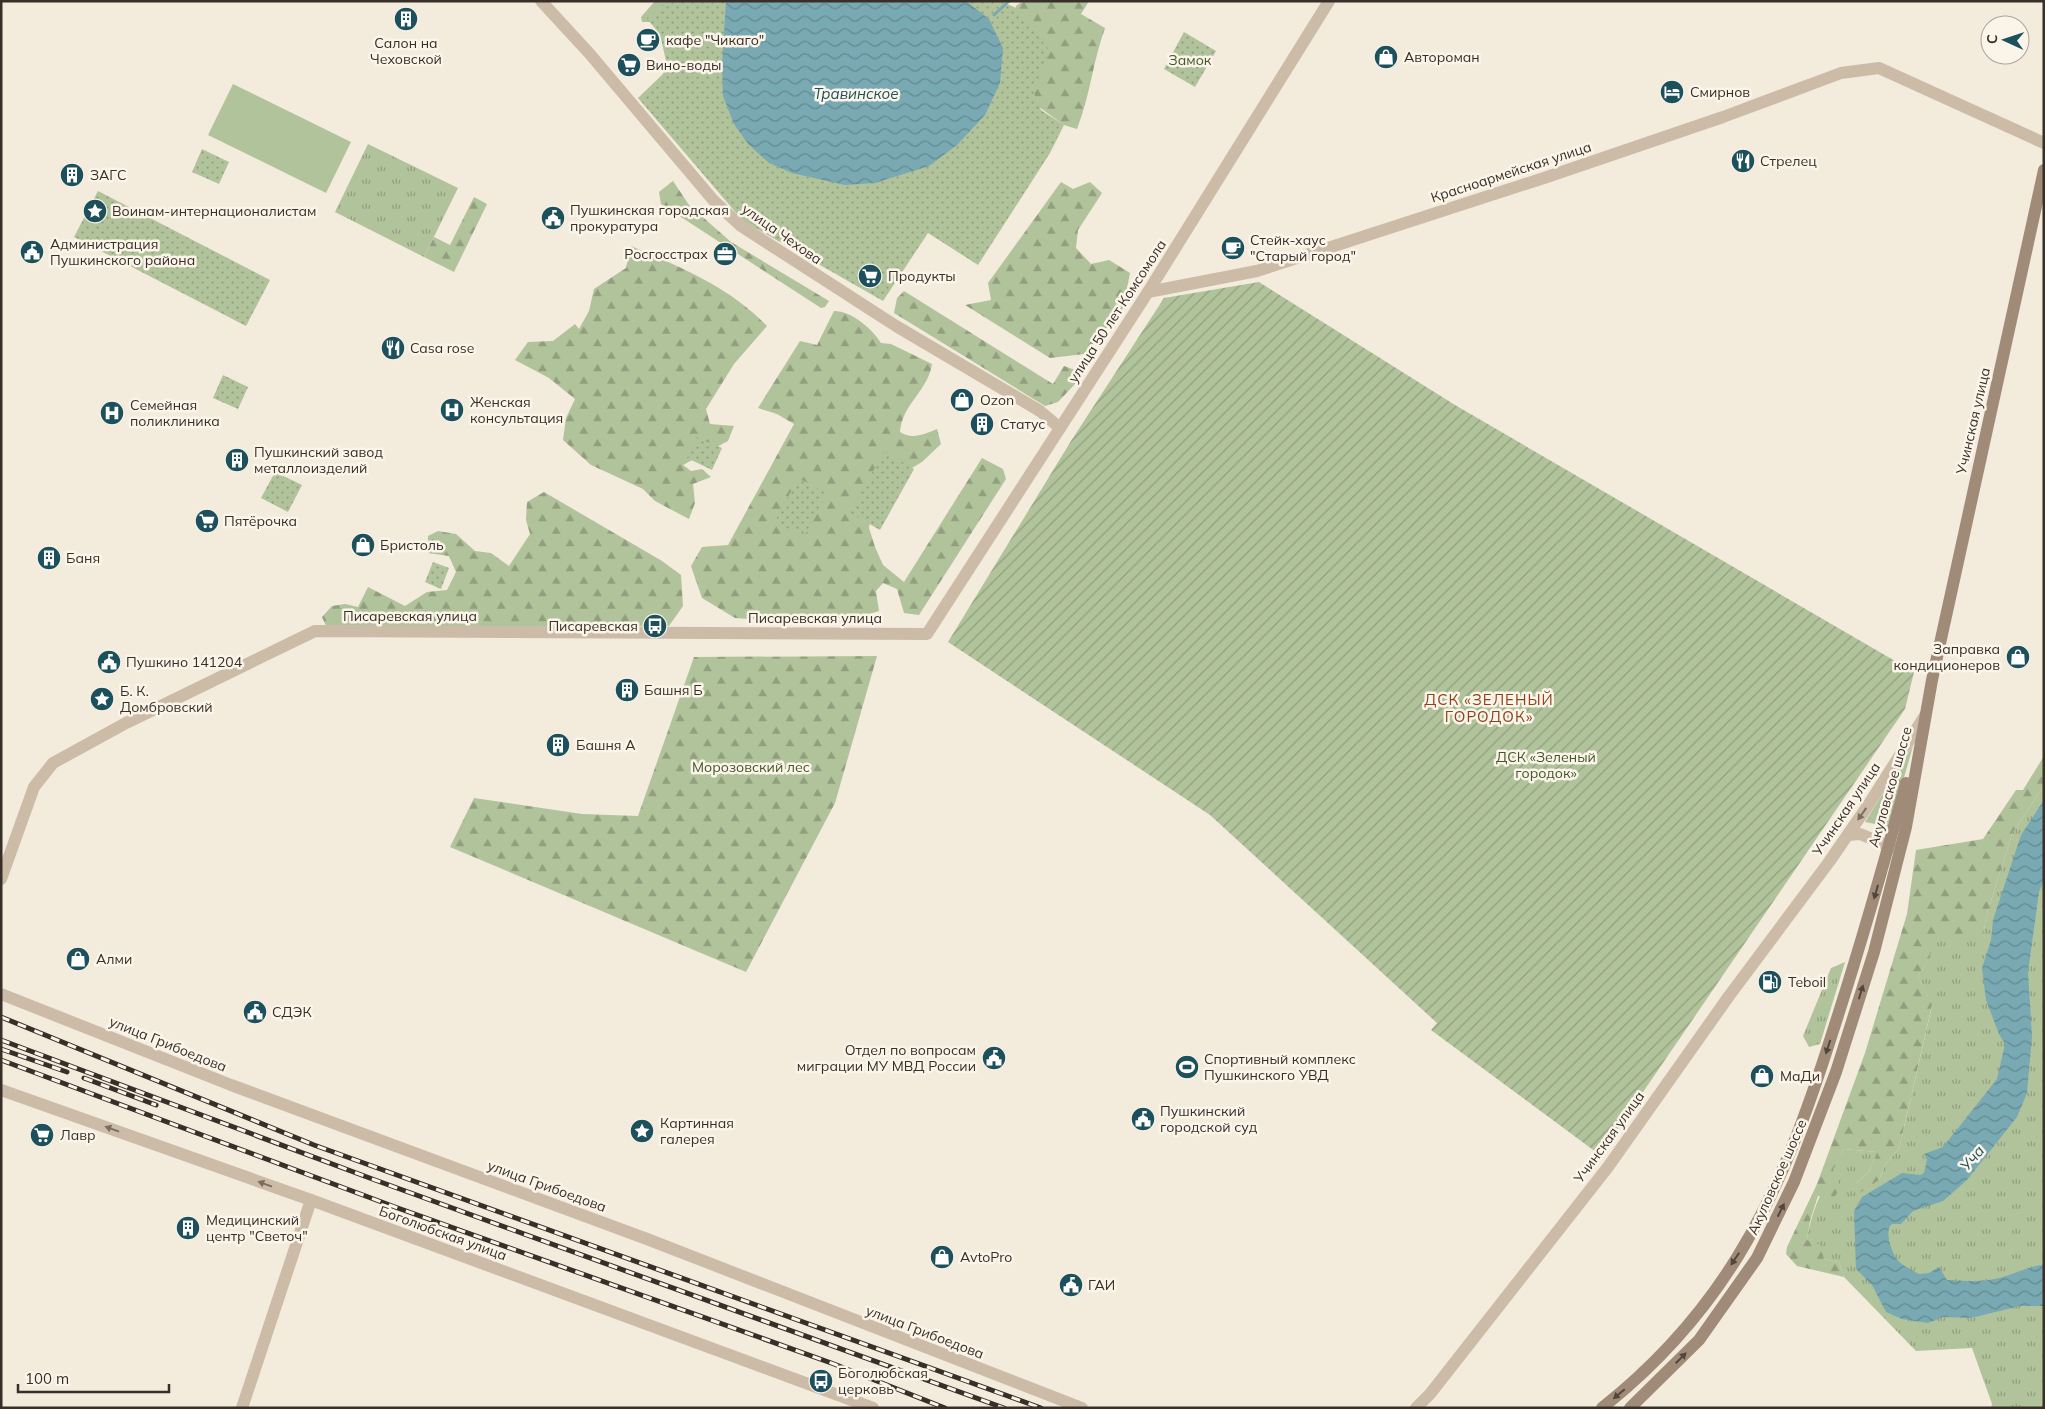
<svg xmlns="http://www.w3.org/2000/svg" width="2045" height="1409" viewBox="0 0 2045 1409" font-family="Mulish,sans-serif">
  <style>
    .grass { fill: url(#grass-tufts) }
    .forest { fill: url(#forest-firs) }
    .park { fill: url(#park-dots) }
    .garden { fill: url(#garden-furrows) }
    .pitch { fill: #b1c39b }
    .water { fill: url(#water-waves) }
    .lines { fill: none; stroke-linecap: round; stroke-linejoin: round }
    .stream { stroke: #79a9b2; stroke-width: 3 }
    .tertiary { stroke: #ccbca7; stroke-width: 12 }
    .secondary { stroke: #a08b78; stroke-width: 12 }
    .rail-casing { stroke: #382f28; stroke-width: 5 }
    .rail { stroke: #fbf4e9; stroke-width: 3; stroke-dasharray: 9; stroke-linecap: butt }
    .oneway { fill: #7b6e61 }
    .oneway2 { fill: #52463c }
    .labels { text-anchor: middle; dominant-baseline: central; stroke-width: 5; stroke-linejoin: round; paint-order: stroke }
    .poi-label { font-size: 14px; fill: #382f28; stroke: #fbf4e9; text-anchor: start }
    .park-label { font-size: 14px; fill: #42582a; stroke: #fbf4e9 }
    .street-label { font-size: 14px; fill: #382f28; stroke: #fbf4e9 }
    .water-label { font-size: 15px; font-style: italic; fill: #1b505c; stroke: #fbf4e9 }
    .neighbourhood-label { font-size: 15px; letter-spacing: 1px; fill: #8b441d; stroke: #fbf4e9 }
  </style>
  <defs>
    <pattern id="grass-tufts" width="24" height="20" patternUnits="userSpaceOnUse" patternTransform="scale(1.25)"><rect width="24" height="20" fill="#b1c39b"/><path d="M3 7l-1-3M5 7V3M7 7l1-3M15 17l-1-3M17 17v-4M19 17l1-3" fill="none" stroke="#919f7e"/></pattern>
    <pattern id="forest-firs" width="22" height="20" patternUnits="userSpaceOnUse" patternTransform="scale(1.25)"><rect width="22" height="20" fill="#b1c39b"/><path d="M5 1l3.5 6h-7zM16 11l3.5 6h-7z" fill="#919f7e"/></pattern>
    <pattern id="park-dots" width="8" height="8" patternUnits="userSpaceOnUse" patternTransform="scale(1.25)"><rect width="8" height="8" fill="#b1c39b"/><path d="M2 2h.1M6 6h.1" fill="none" stroke="#919f7e" stroke-width="1.8" stroke-linecap="round"/></pattern>
    <pattern id="garden-furrows" width="10" height="10" patternUnits="userSpaceOnUse" patternTransform="scale(1.25)"><rect width="10" height="10" fill="#b1c39b"/><path d="M-1 1l2-2M0 10L10 0M9 11l2-2" fill="none" stroke="#919f7e"/></pattern>
    <pattern id="water-waves" width="16" height="10" patternUnits="userSpaceOnUse" patternTransform="scale(1.25)"><rect width="16" height="10" fill="#79a9b2"/><path d="M0 5q4-4 8 0t8 0" fill="none" stroke="#648a91"/></pattern>
  </defs>
  <rect width="100%" height="100%" fill="#f3ebdc"/>
  <g class="grass">
    <path d="M655 1H677L650 22H642L641 17Z"/>
    <path d="M368 144 458 188 424 257 335 212Z"/>
    <path d="M1913 746 1890 827 1865 822Z"/>
    <path d="M2044 785V1408H1991L1992 1404 1972 1348 1916 1351 1844 1277 1839 1262 1824 1259 1807 1240C1812 1205 1828 1179 1844 1149L1877 1152 1869 1172 1855 1184 1879 1180 1886 1163 1899 1149 1932 1006 1918 977 1940 935 1983 936 1986 917 2012 834Z"/>
    <path d="M1845 962 1820 1044 1809 1047 1803 1036 1831 968Z"/>
  </g>
  <g class="forest">
    <path d="M1023 1H1089L1081 14 1105 28C1093 61 1090 96 1077 129L1064 125 1013 88 1010 30 1016 6Z"/>
    <path d="M673 181 689 205 731 242 829 301 825 307 821 308 661 204 659 192Z"/>
    <path d="M1061 182 1073 189 1090 182 1102 193 1078 230 1076 248 1091 264 1109 260 1130 273 1123 308 1084 354 1050 358 965 305 991 300 988 283Z"/>
    <path d="M474 197 487 204 454 272 424 257 434 237 450 245Z"/>
    <path d="M631 246C679 266 731 288 767 326L734 364 706 409 710 424 734 426 728 441 683 465 691 471 702 469 711 477 693 484 695 503 689 519 655 501 643 489 591 465 563 440 566 418 575 399 549 378 515 360 528 342 553 341 575 324 579 329 589 311 594 289 626 268Z"/>
    <path d="M904 291 1053 384 1064 366 1075 370V384L1058 402 1045 406 894 313 897 298Z"/>
    <path d="M834 311C852 311 872 329 881 343L891 344 932 364C928 391 902 404 900 432 912 440 925 434 937 429L941 444 922 462 883 485 873 506 869 528 875 547 883 565 904 582 982 458 1003 469 1006 479 919 615 904 613 897 589 883 583 876 591 879 611 859 617 780 621 735 618 702 598 691 566 702 547 728 545 794 424 777 414 758 408 800 341 817 345Z"/>
    <path d="M544 492 662 561 681 575 683 606 669 626 327 628 322 617 332 606 345 604 358 607 368 587 405 606 427 592 447 590 456 572 449 556 428 553V536L438 531 456 534 475 551 491 553 509 566 530 534 526 520 527 502Z"/>
    <path d="M877 656 835 803 746 972 450 847 474 798 582 814 638 816 694 657Z"/>
    <path d="M2044 756V785L2012 834 1986 917 1983 937 1940 936 1918 977 1932 1005 1899 1149 1886 1163 1879 1180 1861 1192 1856 1189 1855 1184 1869 1172 1877 1152 1844 1149 1833 1170 1841 1188 1834 1197 1818 1196 1810 1221 1807 1240 1820 1245 1824 1259 1839 1262 1844 1277 1797 1266 1786 1254 1787 1247 1817 1184 1865 1053 1907 914 1916 850 1983 839 2016 790H2023Z"/>
  </g>
  <g class="park">
    <path d="M668 1H1001L1018 9 1050 51 1033 91 1041 110 1064 125 1050 153 978 265 928 233 883 301 743 221 638 98 663 74 666 61 660 34 647 19Z"/>
    <path d="M1184 32 1216 51 1195 87 1164 69Z"/>
    <path d="M202 149 229 162 219 184 192 172Z"/>
    <path d="M98 191 270 280 246 326 74 237Z"/>
    <path d="M223 375 248 387 238 409 213 398Z"/>
    <path d="M696 437 722 448 712 470 687 458Z"/>
    <path d="M884 451 914 469 880 530 850 513Z"/>
    <path d="M275 472 302 485 288 512 261 498Z"/>
    <path d="M798 478 827 493 804 537 775 522Z"/>
    <path d="M433 562 449 568 441 589 425 582Z"/>
  </g>
  <path class="garden" d="M1259 282 1455 405 1914 672 1905 709 1600 1155 1431 1030 1437 1023 1210 815 948 642 1071 441 1164 298Z"/>
  <path class="pitch" d="M233 84 351 142 326 193 208 135Z"/>
  <g class="water">
    <path d="M726 1H966L989 19 1003 48 1000 83 985 115 957 145 929 166 875 183 845 185 792 173 769 163 748 144 734 124 723 96 722 65Z"/>
    <path d="M2044 800V880L2039 892 2028 972 2032 1036 2027 1093 2017 1117 1967 1180 1943 1201 1913 1211 1901 1224H1892C1884 1230 1891 1250 1896 1258 1900 1264 1912 1271 1919 1274L1929 1273 1939 1267 1947 1280C1963 1281 1979 1282 1995 1279 2007 1277 2035 1264 2044 1265V1306H2020L1971 1318 1943 1317 1928 1323 1902 1319 1886 1312 1872 1285 1856 1269 1854 1211 1862 1197 1902 1173 1920 1175 1924 1173 1927 1159 1924 1154 1943 1147 1997 1079 2005 1044 1999 1034 1986 1000 1982 968 1991 940 1993 920 2021 835Z"/>
  </g>
  <g class="lines">
    <path class="stream" d="M994 15 1009 1"/>
    <g class="tertiary">
      <path d="M541 1 589 53 714 201 741 226 896 326 1040 411 1060 428"/>
      <path d="M1148 292 1257 271 1547 177 1723 117 1841 73 1879 68 2044 143"/>
      <path d="M1848 835 1860 834 1897 849"/>
      <path d="M1 879 34 787 53 763 126 723 315 631 927 634 1148 292 1329 1"/>
      <path d="M1 994 231 1085 647 1239 1082 1408"/>
      <path d="M1 1090 311 1200 873 1408"/>
      <path d="M242 1408 311 1200"/>
      <path d="M1416 1408 1430 1394 1608 1167 1729 996 1829 862 1869 804 1926 714"/>
    </g>
    <g class="secondary">
      <path d="M1602 1408C1655 1366 1703 1313 1738 1256 1780 1188 1808 1110 1832 1034 1859 951 1883 867 1906 783"/>
      <path d="M1630 1408 1699 1340 1757 1258 1794 1182 1836 1072 1874 952 1906 827 1932 680 2044 170"/>
    </g>
    <g class="rail-casing">
      <g id="rail">
        <path d="M1 1017 314 1145 1041 1408"/>
        <path d="M1 1040 375 1180 1004 1408"/>
        <path d="M1 1049 67 1072"/>
        <path d="M1 1060 395 1207 834 1364 945 1408"/>
        <path d="M84 1078 156 1105"/>
      </g>
    </g>
    <use href="#rail" class="rail"/>
  </g>
  <defs><path id="oneway-solid" d="M-6-.8H1V-3.2L6.5 0L1 3.2V.8H-6Z" transform="scale(1.25)"/></defs>
  <g class="oneway">
    <use href="#oneway-solid" transform="translate(1862 814) rotate(125)"/>
    <use href="#oneway-solid" transform="translate(112 1129) rotate(-160)"/>
    <use href="#oneway-solid" transform="translate(265 1184) rotate(-160)"/>
  </g>
  <g class="oneway2">
    <use href="#oneway-solid" transform="translate(1876 892) rotate(106)"/>
    <use href="#oneway-solid" transform="translate(1861 992) rotate(-73)"/>
    <use href="#oneway-solid" transform="translate(1828 1047) rotate(108)"/>
    <use href="#oneway-solid" transform="translate(1781 1210) rotate(-64)"/>
    <use href="#oneway-solid" transform="translate(1735 1259) rotate(124)"/>
    <use href="#oneway-solid" transform="translate(1681 1358) rotate(-45)"/>
    <use href="#oneway-solid" transform="translate(1619 1394) rotate(140)"/>
  </g>
  <defs>
    <g id="building-disc" transform="scale(1.25)"><circle r="9.5" fill="#1b505c" stroke="#fbf4e9"/><path d="M-4-6H4V6H1V3H-1V6H-4ZM-2.5-4.3h1.7v1.8h-1.7ZM.8-4.3h1.7v1.8H.8ZM-2.5-1h1.7V.8h-1.7ZM.8-1h1.7V.8H.8Z" fill="#fff"/></g>
    <g id="cafe-disc" transform="scale(1.25)"><circle r="9.5" fill="#1b505c" stroke="#fbf4e9"/><path d="M-5.5-4.5H6V0H3Q3 3.5 0 3.5H-2.5Q-5.5 3.5-5.5 0ZM3-3.2v2h1.7v-2ZM-6 4.5H4V6H-6Z" fill="#fff"/></g>
    <g id="shop-disc" transform="scale(1.25)"><circle r="9.5" fill="#1b505c" stroke="#fbf4e9"/><path d="M-5-2.5h2.3a2.7 3.5 0 0 1 5.4 0H5L5.5 6h-11ZM-1.5-2.5h3a1.5 2.3 0 0 0-3 0Z" fill="#fff"/></g>
    <g id="supermarket-disc" transform="scale(1.25)"><circle r="9.5" fill="#1b505c" stroke="#fbf4e9"/><path d="M-6-5.5h2.5l.6 2H6L4.5 2H-2.5L-4.4-4H-6ZM-1.5 3.2a1.3 1.3 0 1 0 .1 0ZM3 3.2a1.3 1.3 0 1 0 .1 0Z" fill="#fff"/></g>
    <g id="hotel-disc" transform="scale(1.25)"><circle r="9.5" fill="#1b505c" stroke="#fbf4e9"/><path d="M-6-4.5h1.5V1H6V5H4.5V3h-9V5H-6ZM-4 0a1.8 1.8 0 1 1 3.6 0ZM.5 0V-2.5h3Q6-2.5 6 0Z" fill="#fff"/></g>
    <g id="restaurant-disc" transform="scale(1.25)"><circle r="9.5" fill="#1b505c" stroke="#fbf4e9"/><path d="M-5-6h1v4h1v-4h1v4h1v-4h1v5L-1.5 .5V6h-2V.5L-5-1ZM5-6V6H3V1.5H1.5Q1.5-4 5-6Z" fill="#fff"/></g>
    <g id="sight-disc" transform="scale(1.25)"><circle r="9.5" fill="#1b505c" stroke="#fbf4e9"/><path d="M0-6L1.8-2.2L6-1.7L2.9 1.2L3.7 5.4L0 3.3L-3.7 5.4L-2.9 1.2L-6-1.7L-1.8-2.2Z" fill="#fff"/></g>
    <g id="civic-disc" transform="scale(1.25)"><circle r="9.5" fill="#1b505c" stroke="#fbf4e9"/><path d="M-.6-6.5H3V-4.5H.6V-3L4-1V1h2V6H-6V1h2V-1L-.6-3ZM-1.2 2.5V6h2.4V2.5Z" fill="#fff"/></g>
    <g id="office-disc" transform="scale(1.25)"><circle r="9.5" fill="#1b505c" stroke="#fbf4e9"/><path d="M-6-3h4V-5.5h4V-3h4V5H-6ZM-1-4.5V-3h2v-1.5ZM-6 0V1H6V0Z" fill="#fff"/></g>
    <g id="hospital-disc" transform="scale(1.25)"><circle r="9.5" fill="#1b505c" stroke="#fbf4e9"/><path d="M-5-5h3v3.5h4V-5h3V5h-3V1.5h-4V5h-3Z" fill="#fff"/></g>
    <g id="bus-disc" transform="scale(1.25)"><circle r="9.5" fill="#1b505c" stroke="#fbf4e9"/><path d="M-5-6H5V4H4V6H2V4H-2V6H-4V4H-5ZM-3.5-4V0h7V-4ZM-3.5 1.2v1.5H-2V1.2ZM2 1.2v1.5H3.5V1.2Z" fill="#fff"/></g>
    <g id="fuel-disc" transform="scale(1.25)"><circle r="9.5" fill="#1b505c" stroke="#fbf4e9"/><path d="M-5.5-6h7V0h2V4h1.3V-2.5L3-4.5l.8-.8L6-3V5H2.5V1h-1V6h-7ZM-4.2-4.7v3.2H.2V-4.7Z" fill="#fff"/></g>
    <g id="stadium-disc" transform="scale(1.25)"><circle r="9.5" fill="#1b505c" stroke="#fbf4e9"/><path d="M0-5a6.5 5 0 1 0 0 10a6.5 5 0 1 0 0-10ZM-3.5-1.8h7v3.6h-7Z" fill="#fff"/></g>
  </defs>
  <g fill-rule="evenodd">
    <use href="#building-disc" x="406" y="19"/>
    <use href="#cafe-disc" x="648" y="40"/>
    <use href="#shop-disc" x="1386" y="57"/>
    <use href="#supermarket-disc" x="629" y="65"/>
    <use href="#hotel-disc" x="1672" y="92"/>
    <use href="#restaurant-disc" x="1743" y="161"/>
    <use href="#building-disc" x="72" y="175"/>
    <use href="#sight-disc" x="95" y="211"/>
    <use href="#civic-disc" x="553" y="218"/>
    <use href="#cafe-disc" x="1233" y="248"/>
    <use href="#civic-disc" x="32" y="252"/>
    <use href="#office-disc" x="725" y="254"/>
    <use href="#supermarket-disc" x="870" y="276"/>
    <use href="#restaurant-disc" x="393" y="348"/>
    <use href="#shop-disc" x="962" y="400"/>
    <use href="#hospital-disc" x="452" y="410"/>
    <use href="#hospital-disc" x="112" y="413"/>
    <use href="#building-disc" x="982" y="424"/>
    <use href="#building-disc" x="237" y="460"/>
    <use href="#supermarket-disc" x="207" y="521"/>
    <use href="#shop-disc" x="363" y="545"/>
    <use href="#building-disc" x="49" y="558"/>
    <use href="#bus-disc" x="655" y="626"/>
    <use href="#shop-disc" x="2018" y="657"/>
    <use href="#civic-disc" x="109" y="662"/>
    <use href="#building-disc" x="627" y="690"/>
    <use href="#sight-disc" x="102" y="699"/>
    <use href="#building-disc" x="558" y="745"/>
    <use href="#shop-disc" x="78" y="959"/>
    <use href="#fuel-disc" x="1770" y="982"/>
    <use href="#civic-disc" x="255" y="1012"/>
    <use href="#civic-disc" x="994" y="1058"/>
    <use href="#stadium-disc" x="1187" y="1067"/>
    <use href="#shop-disc" x="1762" y="1076"/>
    <use href="#civic-disc" x="1143" y="1119"/>
    <use href="#sight-disc" x="642" y="1131"/>
    <use href="#supermarket-disc" x="42" y="1135"/>
    <use href="#building-disc" x="188" y="1228"/>
    <use href="#shop-disc" x="942" y="1257"/>
    <use href="#civic-disc" x="1071" y="1285"/>
    <use href="#bus-disc" x="821" y="1381"/>
  </g>
  <g class="labels">
    <g class="poi-label">
      <text x="666" y="40">кафе "Чикаго"</text>
      <text x="406" y="43" text-anchor="middle">Салон на<tspan x="406" dy="16">Чеховской</tspan></text>
      <text x="1404" y="57">Автороман</text>
      <text x="646" y="65">Вино-воды</text>
      <text x="1690" y="92">Смирнов</text>
      <text x="1760" y="161">Стрелец</text>
      <text x="90" y="175">ЗАГС</text>
      <text x="570" y="210">Пушкинская городская<tspan x="570" dy="16">прокуратура</tspan></text>
      <text x="112" y="211">Воинам-интернационалистам</text>
      <text x="1250" y="240">Стейк-хаус<tspan x="1250" dy="16">"Старый город"</tspan></text>
      <text x="50" y="244">Администрация<tspan x="50" dy="16">Пушкинского района</tspan></text>
      <text x="708" y="254" text-anchor="end">Росгосстрах</text>
      <text x="888" y="276">Продукты</text>
      <text x="410" y="348">Casa rose</text>
      <text x="980" y="400">Ozon</text>
      <text x="470" y="402">Женская<tspan x="470" dy="16">консультация</tspan></text>
      <text x="130" y="405">Семейная<tspan x="130" dy="16">поликлиника</tspan></text>
      <text x="1000" y="424">Статус</text>
      <text x="254" y="452">Пушкинский завод<tspan x="254" dy="16">металлоизделий</tspan></text>
      <text x="224" y="521">Пятёрочка</text>
      <text x="380" y="545">Бристоль</text>
      <text x="66" y="558">Баня</text>
      <text x="638" y="626" text-anchor="end">Писаревская</text>
      <text x="2000" y="649" text-anchor="end">Заправка<tspan x="2000" dy="16">кондиционеров</tspan></text>
      <text x="126" y="662">Пушкино 141204</text>
      <text x="644" y="690">Башня Б</text>
      <text x="120" y="691">Б. К.<tspan x="120" dy="16">Домбровский</tspan></text>
      <text x="576" y="745">Башня А</text>
      <text x="96" y="959">Алми</text>
      <text x="1788" y="982">Teboil</text>
      <text x="272" y="1012">СДЭК</text>
      <text x="976" y="1050" text-anchor="end">Отдел по вопросам<tspan x="976" dy="16">миграции МУ МВД России</tspan></text>
      <text x="1204" y="1059">Спортивный комплекс<tspan x="1204" dy="16">Пушкинского УВД</tspan></text>
      <text x="1780" y="1076">МаДи</text>
      <text x="1160" y="1111">Пушкинский<tspan x="1160" dy="16">городской суд</tspan></text>
      <text x="660" y="1123">Картинная<tspan x="660" dy="16">галерея</tspan></text>
      <text x="60" y="1135">Лавр</text>
      <text x="206" y="1220">Медицинский<tspan x="206" dy="16">центр "Светоч"</tspan></text>
      <text x="960" y="1257">AvtoPro</text>
      <text x="1088" y="1285">ГАИ</text>
      <text x="838" y="1373">Боголюбская<tspan x="838" dy="16">церковь</tspan></text>
    </g>
    <g class="park-label">
      <text x="1190" y="60">Замок</text>
      <text x="1546" y="757">ДСК «Зеленый<tspan x="1546" dy="16">городок»</tspan></text>
      <text x="751" y="767">Морозовский лес</text>
    </g>
    <g class="street-label">
      <text transform="translate(1511 172) rotate(-18)">Красноармейская улица</text>
      <text transform="translate(782 234) rotate(35)">улица Чехова</text>
      <text transform="translate(1117 311) rotate(-57)">улица 50 лет Комсомола</text>
      <text transform="translate(1973 421) rotate(-77)">Учинская улица</text>
      <text x="410" y="616">Писаревская улица</text>
      <text x="815" y="618">Писаревская улица</text>
      <text transform="translate(1890 787) rotate(-74)">Акуловское шоссе</text>
      <text transform="translate(1846 809) rotate(-56)">Учинская улица</text>
      <text transform="translate(168 1044) rotate(22)">улица Грибоедова</text>
      <text transform="translate(1609 1137) rotate(-54)">Учинская улица</text>
      <text transform="translate(1777 1177) rotate(-66)">Акуловское шоссе</text>
      <text transform="translate(547 1186) rotate(20)">улица Грибоедова</text>
      <text transform="translate(443 1233) rotate(20)">Боголюбская улица</text>
      <text transform="translate(925 1332) rotate(21)">улица Грибоедова</text>
    </g>
    <g class="water-label">
      <text x="856" y="93">Травинское</text>
      <text transform="translate(1972 1158) rotate(-50)">Уча</text>
    </g>
    <g class="neighbourhood-label">
      <text x="1489" y="699">ДСК «ЗЕЛЕНЫЙ<tspan x="1489" dy="17">ГОРОДОК»</tspan></text>
    </g>
  </g>
  <rect width="2045" height="1409" fill="none" stroke="#382f28" stroke-width="5"/>
  <g transform="translate(2005 40) rotate(273)"><circle r="24" fill="#fbf4e9" stroke="#ada59c"/>
  <path d="M0-4L9 19L0 12L-9 19Z" fill="#1b505c"/>
  <text y="-8" font-size="14" font-weight="bold" text-anchor="middle" fill="#382f28">С</text>
  </g>
  <path d="M18 1384v8h151v-8" fill="none" stroke="#382f28" stroke-width="2.5"/>
  <text x="25" y="1384" font-size="15" fill="#382f28" stroke="#fbf4e9" stroke-width="4" paint-order="stroke">100 m</text>
</svg>
